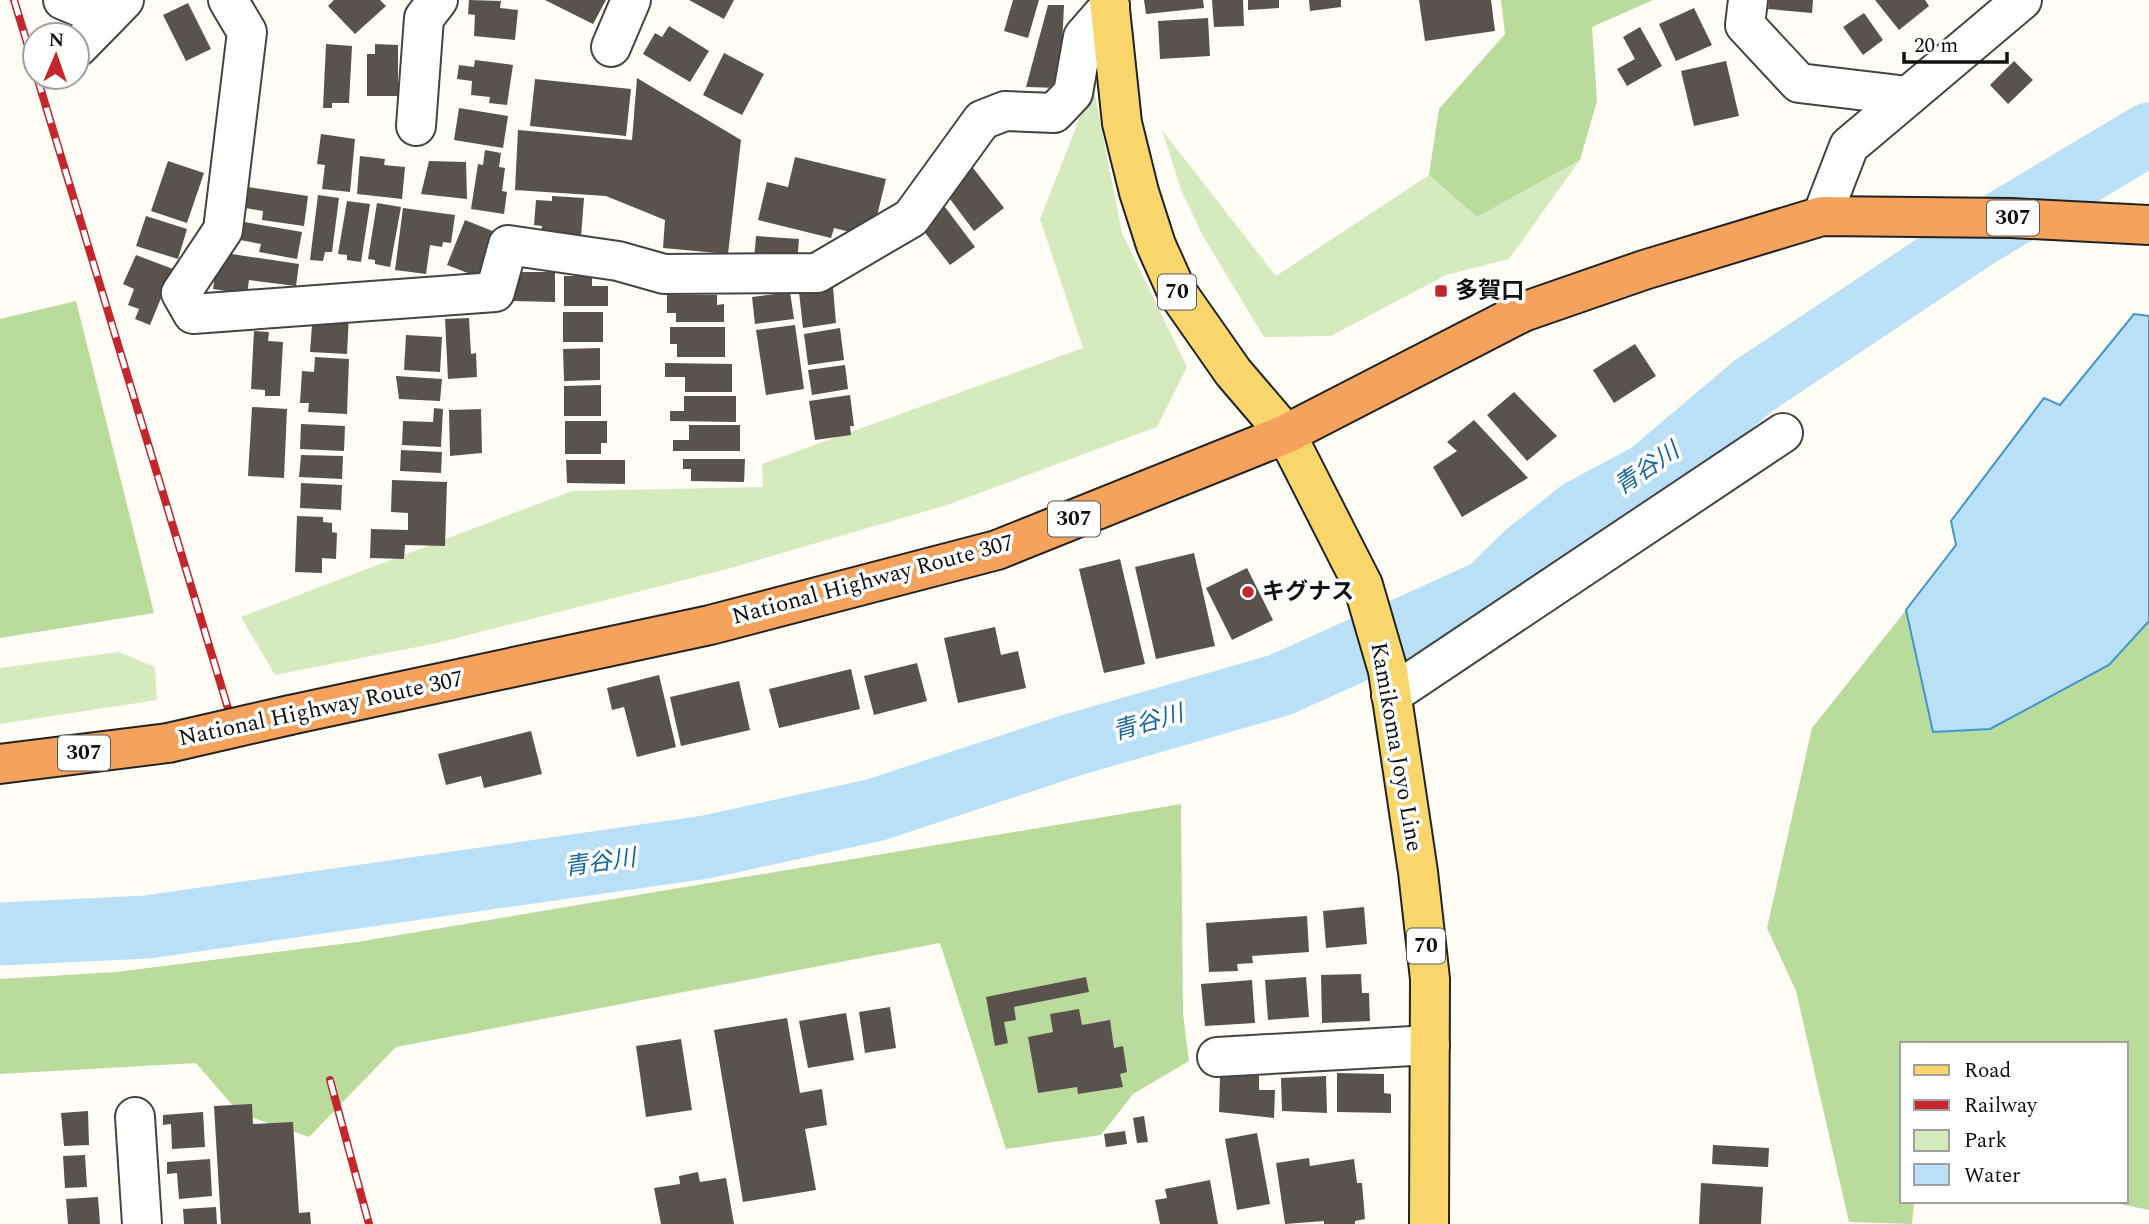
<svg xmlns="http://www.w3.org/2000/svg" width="2149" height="1224" viewBox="0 0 2149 1224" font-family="Spectral,'Noto Sans JP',serif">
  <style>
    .green { fill: #d5ebbd }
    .forest { fill: #b9dc9c }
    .water { fill: #b9e0f7; stroke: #3f96cf; stroke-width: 2 }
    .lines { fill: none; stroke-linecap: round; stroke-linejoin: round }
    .river { stroke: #b9e0f7; stroke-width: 63 }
    .building { fill: #5a524d }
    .minor-casing { stroke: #444; stroke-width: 42 }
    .major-casing { stroke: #222; stroke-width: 42 }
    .highway-casing { stroke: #222; stroke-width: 42 }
    .minor { stroke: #fff; stroke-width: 38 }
    .major { stroke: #f9d66b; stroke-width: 38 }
    .highway { stroke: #f5a25d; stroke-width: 38 }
    .rail-casing { stroke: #c4262e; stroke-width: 8 }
    .rail { stroke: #fff; stroke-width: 5; stroke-dasharray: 16; stroke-linecap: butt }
    .highway-bridge-casing { stroke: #222; stroke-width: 42; stroke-linecap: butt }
    .highway-bridge { stroke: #f5a25d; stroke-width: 38 }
    .poi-dot { fill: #c4262e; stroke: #fff; stroke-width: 2.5 }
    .labels { text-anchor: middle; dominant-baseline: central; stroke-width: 7; stroke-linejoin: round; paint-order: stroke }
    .shield { fill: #fff; stroke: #585858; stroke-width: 2 }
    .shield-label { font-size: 21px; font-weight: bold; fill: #111 }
    .poi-label { font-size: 23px; font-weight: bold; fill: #111; stroke: #fff; text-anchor: start }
    .street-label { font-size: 23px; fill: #111; stroke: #fff }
    .water-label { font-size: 24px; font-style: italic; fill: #1768a6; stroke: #fff }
  </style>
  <rect width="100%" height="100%" fill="#fffdf5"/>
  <g class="green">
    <path d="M1093 84 1122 233 1187 367 1157 427 947 505 727 569 437 643 275 675 241 617 572 491 763 487 762 464 1083 348 1040 219Z"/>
    <path d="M1162 130 1276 276 1429 175 1477 217 1580 160 1509 259 1446 275 1331 336 1264 337 1203 236 1181 190Z"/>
    <path d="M119 652 155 667 157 700 0 724V668Z"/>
  </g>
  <g class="forest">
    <path d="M1501 0H1653L1592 27 1597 101 1580 160 1477 217 1429 175 1439 109 1505 34Z"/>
    <path d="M76 301 154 613 0 638V319Z"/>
    <path d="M1906 610 1934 732 2109 666 2149 621V1210L2106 1201H2126V1044H1902V1201H1914L1912 1224 1849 1222 1796 991 1767 928 1812 728Z"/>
    <path d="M1181 804 1183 1014 1189 1061 1133 1094 1101 1135 1006 1149 940 943 396 1047 309 1137 239 1113 196 1063 0 1074V979L116 972 357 942Z"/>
  </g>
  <path class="water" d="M2134 314 2149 316V621L2109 665 1990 729 1933 732 1906 610 1956 545 1951 521 2044 398 2060 405Z"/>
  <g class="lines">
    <path class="river" d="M0 934 147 927 706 847 875 810 1072 745 1280 685 1488 591 1526 554 1580 511 1649 474 1753 386 1978 236 2149 134"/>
  </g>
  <g class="building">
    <path d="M334 0H380L386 6 355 34 328 6Z"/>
    <path d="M469 0 501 1 500 8 518 10 515 40 474 36 475 15 468 14Z"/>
    <path d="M545 0H606L593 24Z"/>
    <path d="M689 0H734L724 19Z"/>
    <path d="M1013 0H1039L1028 38 1004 31Z"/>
    <path d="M1144 0H1203L1204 8 1146 14Z"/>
    <path d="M1212 0H1243L1244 26 1214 27Z"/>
    <path d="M1248 0H1279V8L1248 10Z"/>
    <path d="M1309 0H1341V7L1310 11Z"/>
    <path d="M1419 0H1491L1495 31 1425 41Z"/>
    <path d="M1769 0H1813L1812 13 1768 9Z"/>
    <path d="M1875 0H1925L1929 6 1899 30Z"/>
    <path d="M188 3 211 49 186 61 163 15Z"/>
    <path d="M1048 5H1064L1060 88 1026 87Z"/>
    <path d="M1694 8 1712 45 1676 61 1659 24Z"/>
    <path d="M1864 13 1883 40 1863 55 1843 27Z"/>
    <path d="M1208 18 1210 56 1160 59 1158 21Z"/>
    <path d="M669 26 709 51 690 82 643 54 655 33 662 37Z"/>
    <path d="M1640 27 1662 66 1627 86 1617 69 1635 59 1623 37Z"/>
    <path d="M326 44 352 46 349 103H332V108H323Z"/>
    <path d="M375 44 398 45V96H367V54H375Z"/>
    <path d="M724 53 764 74 742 115 703 95Z"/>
    <path d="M475 60 513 65 507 105 489 103 490 97 471 95 472 81 457 79 459 65 474 67Z"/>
    <path d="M1726 61 1739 116 1694 126 1681 71Z"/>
    <path d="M2014 61 2033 80 2008 104 1990 85Z"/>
    <path d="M637 78 741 140 728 254 663 248 665 220 606 196 515 190 518 130 632 140Z"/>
    <path d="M535 79 631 89 626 136 530 126Z"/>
    <path d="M459 108 508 116 503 148 454 140Z"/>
    <path d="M321 134 355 139 350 192 322 189 325 165 317 164Z"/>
    <path d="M485 150 501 153 499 167 505 168 502 191 507 192 504 214 471 209 478 164 483 165Z"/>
    <path d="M360 156 385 159 384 165 405 167 402 199 357 194Z"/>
    <path d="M795 157 886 179 874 228 860 225 858 234 834 228 831 238 758 220 767 182 788 187Z"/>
    <path d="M168 161 204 173 187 223 151 211Z"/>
    <path d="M429 161 466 162 467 199 421 194Z"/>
    <path d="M970 164 1004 208 974 231 947 195Z"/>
    <path d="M248 187 308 196 304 226 262 220 263 211 245 208Z"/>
    <path d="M318 195 339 198 332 252H325L323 261 310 260Z"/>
    <path d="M552 196 584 198 581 237 541 234 542 226 534 225 536 200 552 201Z"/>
    <path d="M347 201 370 204 361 262 347 260V255L338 254Z"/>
    <path d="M377 203 401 207 390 267 375 264V260L368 259Z"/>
    <path d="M942 203 975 247 950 265 922 229Z"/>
    <path d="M403 208 455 215 451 243 443 242 442 247 430 245 426 274 395 270Z"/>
    <path d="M146 216 187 229 178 259 136 246Z"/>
    <path d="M233 220 302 232 297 259 259 252 261 244 230 238Z"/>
    <path d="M465 220 495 232 478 277 447 265Z"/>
    <path d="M756 236 799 239 797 263 754 260Z"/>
    <path d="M218 252 299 264 296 286 249 280 247 294 213 289Z"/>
    <path d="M136 255 173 269 150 325 135 319 139 309 128 305 134 289 123 284Z"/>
    <path d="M512 272H555V302L512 301Z"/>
    <path d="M564 276H592V286H608V306H564Z"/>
    <path d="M833 287 836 323 803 328 799 292Z"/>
    <path d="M790 292 794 319 755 324 752 297Z"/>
    <path d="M667 295H717V305L724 304V322H676V313H667Z"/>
    <path d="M313 312 349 314 347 354 310 352Z"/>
    <rect x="563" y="312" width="40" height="30"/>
    <path d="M469 318 471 354 476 353 477 377 448 379 445 319Z"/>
    <path d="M795 325 804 389 766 395 756 330Z"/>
    <path d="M670 327H725V357H677V344H670Z"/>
    <path d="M840 328 844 360 808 365 804 334Z"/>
    <path d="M254 331 269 332 268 341 283 342 280 396H265V390L251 389Z"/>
    <path d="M406 335 442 337 440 372 404 370Z"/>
    <path d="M1635 344 1656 376 1614 403 1593 370Z"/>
    <path d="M600 348V380L564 381 563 349Z"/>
    <path d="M315 357 349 359 347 414 308 412 309 403H300L302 371 314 372Z"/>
    <path d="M665 363 732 364V392H685V377H665Z"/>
    <path d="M845 365 848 389 812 395 808 370Z"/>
    <path d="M396 376 442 379 440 401 399 399Z"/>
    <path d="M601 385V416H564V386Z"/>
    <path d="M1514 392 1557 436 1527 461 1487 415Z"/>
    <path d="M850 395 854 426H850L851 435 815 440 809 401Z"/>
    <path d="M684 396H736V422L670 421V411H684Z"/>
    <path d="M252 407 287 409 284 478 248 476Z"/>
    <path d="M434 408 443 409 441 447 402 445 403 421 433 422Z"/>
    <path d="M481 409 482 453 450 456 449 410Z"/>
    <path d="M1474 420 1528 478 1462 517 1433 467 1457 451 1447 442Z"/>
    <path d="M565 421H607V443H601V454H565Z"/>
    <path d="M301 424 345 426 344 451 300 449Z"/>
    <path d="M689 425H740V451H673V440H689Z"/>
    <path d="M401 450 442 452 441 473 400 471Z"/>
    <path d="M301 455 343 456 342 479 299 477Z"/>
    <path d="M683 459H745L744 482 691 481V469H683Z"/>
    <path d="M566 460H625V484L567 483Z"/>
    <path d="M392 480 447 482 445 546 405 545 404 559 370 558 371 529 408 530V513L391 512Z"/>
    <path d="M301 483 342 485 341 510 300 508Z"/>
    <path d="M297 516 323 517V522L332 523V532L337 533 336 559 322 558V573L295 572Z"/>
    <path d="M1194 553 1215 646 1156 659 1135 567Z"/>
    <path d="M1120 559 1145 664 1104 673 1079 569Z"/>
    <path d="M1247 568 1273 620 1232 640 1206 588Z"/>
    <path d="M995 627 1001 655 1018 651 1026 688 958 703 944 638Z"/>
    <path d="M917 663 927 701 874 715 864 676Z"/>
    <path d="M851 669 860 709 779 728 769 689Z"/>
    <path d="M659 675 676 747 637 757 624 707 612 710 607 688Z"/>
    <path d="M739 681 750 730 681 746 670 697Z"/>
    <path d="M531 731 542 774 484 788 481 776 446 785 438 754Z"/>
    <path d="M1364 907 1367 944 1326 948 1323 911Z"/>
    <path d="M1307 916 1309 952 1252 956 1253 963 1237 964 1238 971 1209 972 1206 923Z"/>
    <path d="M1361 974 1362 993H1369L1370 1021 1322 1023 1321 975Z"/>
    <path d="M1086 977 1089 992 1014 1007 1016 1020 1004 1022 1008 1043 995 1046 986 997Z"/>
    <path d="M1306 977 1309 1017 1268 1020 1265 980Z"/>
    <path d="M1252 980 1255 1023 1205 1026 1201 984Z"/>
    <path d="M890 1007 896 1048 865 1053 859 1012Z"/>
    <path d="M1079 1009 1082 1025 1110 1020 1114 1048 1123 1046 1127 1072 1120 1074 1123 1087 1078 1094 1077 1087 1038 1093 1028 1037 1053 1032 1050 1014Z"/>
    <path d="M846 1013 854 1060 808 1068 799 1021Z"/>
    <path d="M787 1018 800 1093 822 1089 827 1125 805 1129 816 1190 743 1202 714 1030Z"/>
    <path d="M681 1039 692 1110 646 1117 636 1046Z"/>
    <path d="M1337 1073 1384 1074V1093L1391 1094V1113L1337 1112Z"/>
    <path d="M1220 1076H1259V1090H1275L1274 1118 1219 1112Z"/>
    <path d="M1326 1076 1327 1113 1282 1111 1281 1078Z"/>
    <path d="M252 1104 253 1124 293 1122 299 1213 310 1212 311 1224H221L214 1106Z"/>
    <path d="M88 1111 89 1145 64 1146 61 1113Z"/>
    <path d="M203 1112 205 1147 172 1149 171 1124 163 1125V1115Z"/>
    <path d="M1144 1116 1148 1142 1137 1143 1133 1118Z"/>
    <path d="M1125 1131 1127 1144 1106 1147 1104 1134Z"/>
    <path d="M1257 1133 1270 1204 1237 1210 1225 1139Z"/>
    <path d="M1713 1145 1769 1148 1768 1167 1712 1164Z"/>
    <path d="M85 1155 87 1187 65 1188 63 1156Z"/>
    <path d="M1309 1158 1310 1166 1354 1159 1357 1183H1362L1365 1219 1355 1221V1224H1324V1221L1285 1224 1276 1163Z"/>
    <path d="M210 1159 212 1196 179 1199 177 1173 167 1174V1162Z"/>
    <path d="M698 1172 700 1182 726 1178 734 1224H661L654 1188 680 1184 679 1176Z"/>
    <path d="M1210 1180 1218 1224H1160L1155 1200 1167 1198 1165 1189Z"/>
    <path d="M1701 1183 1763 1187 1761 1224H1699Z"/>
    <path d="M98 1197 100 1224H68L66 1199Z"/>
    <path d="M216 1207 217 1224H184L183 1209Z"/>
  </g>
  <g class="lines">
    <g class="minor-casing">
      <g id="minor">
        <path d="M63 0 106 18"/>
        <path d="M228 0 247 32 223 230 181 293 193 314 495 292 508 245 618 261 664 274 817 273 911 218 982 120 1005 111 1054 113 1073 93 1083 37 1110 6"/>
        <path d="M1748 0 1745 25 1799 83 1908 96"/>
        <path d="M78 47 124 0"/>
        <path d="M611 47 631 0"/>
        <path d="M416 126 424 18 438 0"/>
        <path d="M1822 216 1849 146 2022 0"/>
        <path d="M1391 695 1783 433"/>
        <path d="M1217 1057 1430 1045"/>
        <path d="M135 1117 142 1224"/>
      </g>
    </g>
    <g class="major-casing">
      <path id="major" d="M1109 0 1122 123 1139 192 1156 245 1177 292 1233 372 1286 434 1363 585 1388 671 1418 872 1430 979 1429 1224"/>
    </g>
    <g class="highway-casing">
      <g id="highway">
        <path d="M290 715 710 625 997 550 1286 434 1523 312 1644 270 1822 216 2011 218 2149 225"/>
        <path d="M0 764 168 743"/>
      </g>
    </g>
    <use href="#minor" class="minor"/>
    <use href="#major" class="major"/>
    <use href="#highway" class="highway"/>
    <g class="rail-casing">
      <g id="rail">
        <path d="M14 0 35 69"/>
        <path d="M37 77 237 738"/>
        <path d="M330 1080 369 1224"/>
      </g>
    </g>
    <use href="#rail" class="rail"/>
    <g class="highway-bridge-casing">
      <path id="highway-bridge" d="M168 743 290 715"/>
    </g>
    <use href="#highway-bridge" class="highway-bridge"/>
  </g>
  <g class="poi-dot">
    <rect x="1434" y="284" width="14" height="14" rx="3.5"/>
    <circle cx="1248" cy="592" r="7"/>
  </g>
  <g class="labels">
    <g class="shield">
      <rect x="1987" y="200.5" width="52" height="35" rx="5"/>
      <rect x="1158" y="274.5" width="38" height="35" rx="5"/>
      <rect x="1048" y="501.5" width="52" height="35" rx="5"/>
      <rect x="58" y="735.5" width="52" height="35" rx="5"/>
      <rect x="1407" y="928.5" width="38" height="35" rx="5"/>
    </g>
    <g class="shield-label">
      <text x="2013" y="218">307</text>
      <text x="1177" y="292">70</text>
      <text x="1074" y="519">307</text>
      <text x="84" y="753">307</text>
      <text x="1426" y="946">70</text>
    </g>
    <g class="poi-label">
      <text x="1455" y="291">多賀口</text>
      <text x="1262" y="592">キグナス</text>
    </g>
    <g class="street-label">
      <text transform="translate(873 580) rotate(-15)">National Highway Route 307</text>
      <text transform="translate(321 709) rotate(-12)">National Highway Route 307</text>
      <text transform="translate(1396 747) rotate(80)">Kamikoma Joyo Line</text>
    </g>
    <g class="water-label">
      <text transform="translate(1647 469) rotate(-34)">青谷川</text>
      <text transform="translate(1148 723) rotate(-16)">青谷川</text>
      <text transform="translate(600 863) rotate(-8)">青谷川</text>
    </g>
  </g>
  <rect x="1900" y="1042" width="228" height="161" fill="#ffffff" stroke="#a0a0a0" stroke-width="2"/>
  <rect x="1914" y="1065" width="35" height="10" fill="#f9d66b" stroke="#a0a0a0" stroke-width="2"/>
  <text x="1964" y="1077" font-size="21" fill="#111111">Road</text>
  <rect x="1914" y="1100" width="35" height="10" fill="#c4262e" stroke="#a0a0a0" stroke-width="2"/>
  <text x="1964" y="1112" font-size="21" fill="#111111">Railway</text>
  <rect x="1914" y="1130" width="35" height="21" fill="#d5ebbd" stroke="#a0a0a0" stroke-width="2"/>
  <text x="1964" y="1147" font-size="21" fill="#111111">Park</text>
  <rect x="1914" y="1164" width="35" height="21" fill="#b9e0f7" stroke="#a0a0a0" stroke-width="2"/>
  <text x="1964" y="1182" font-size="21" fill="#111111">Water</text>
  <g transform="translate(56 56) rotate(2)"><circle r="33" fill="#ffffff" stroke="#a0a0a0" stroke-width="2"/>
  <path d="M0-5L12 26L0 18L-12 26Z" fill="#c4262e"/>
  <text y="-10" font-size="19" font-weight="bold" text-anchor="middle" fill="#111111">N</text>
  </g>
  <path d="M1904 52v10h103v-10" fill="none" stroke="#111111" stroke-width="3.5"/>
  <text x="1914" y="52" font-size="21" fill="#111111" stroke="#ffffff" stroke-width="5" paint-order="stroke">20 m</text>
</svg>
